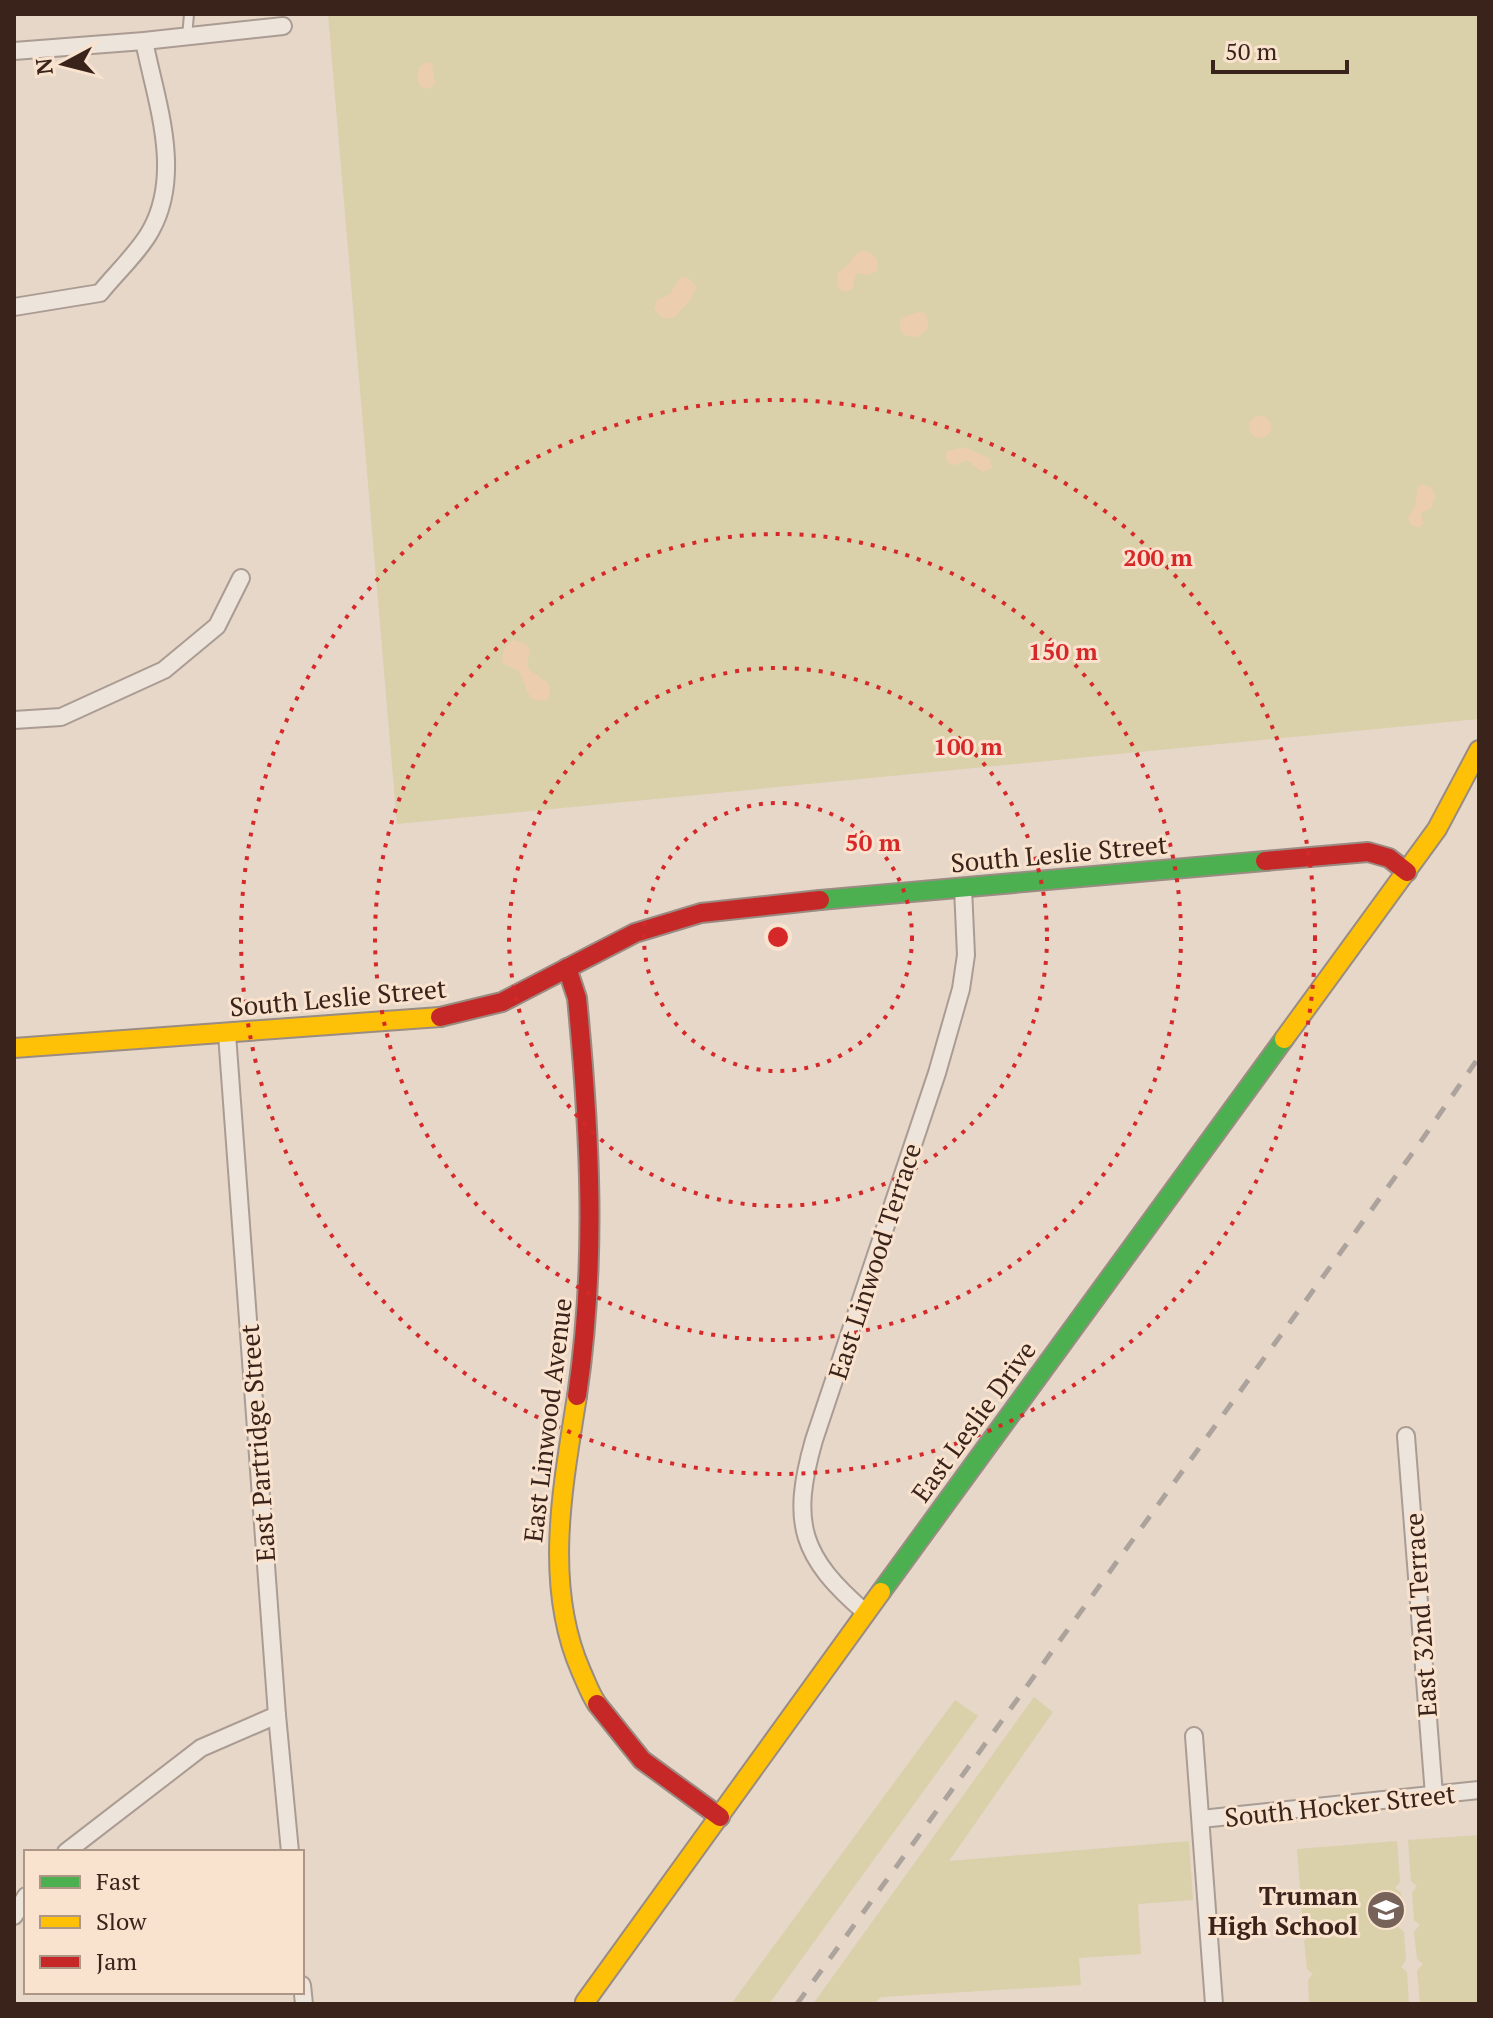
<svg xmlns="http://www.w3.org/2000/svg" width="1493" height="2018" viewBox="0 0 1493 2018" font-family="'PT Serif',serif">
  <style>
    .green { fill: #dad0aa }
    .sand { fill: #ecceae }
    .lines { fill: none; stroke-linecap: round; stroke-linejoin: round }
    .lane-casing { stroke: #ab9c93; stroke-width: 12 }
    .street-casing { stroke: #ab9c93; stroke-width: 20 }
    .fast-casing { stroke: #9a8c83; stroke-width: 22 }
    .slow-casing { stroke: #9a8c83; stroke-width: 22 }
    .jam-casing { stroke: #9a8c83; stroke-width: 22 }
    .lane { stroke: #ede4dc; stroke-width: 8 }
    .street { stroke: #ede4dc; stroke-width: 16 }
    .fast { stroke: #4caf50; stroke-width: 18 }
    .slow { stroke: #ffc107; stroke-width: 18 }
    .jam { stroke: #c62828; stroke-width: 18 }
    .rail { stroke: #aca39c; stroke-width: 5; stroke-dasharray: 14 14; stroke-linecap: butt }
    .ring { fill: none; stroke: #d62828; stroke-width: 4; stroke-dasharray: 4 8 }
    .labels { text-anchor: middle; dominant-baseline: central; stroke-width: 6; stroke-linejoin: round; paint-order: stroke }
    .street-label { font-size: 26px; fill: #3a231b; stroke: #f9e3ce }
    .poi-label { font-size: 26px; font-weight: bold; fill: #3a231b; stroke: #f9e3ce; text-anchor: end }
    .centre { fill: #d62828; stroke: #f9e3ce; stroke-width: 4 }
    .ring-label { font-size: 24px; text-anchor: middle; font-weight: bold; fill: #d62828; stroke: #f9e3ce; stroke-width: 6; stroke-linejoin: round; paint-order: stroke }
  </style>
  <rect width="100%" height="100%" fill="#e6d7c9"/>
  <g class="green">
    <path d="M328 14H1479V719L397 824Z"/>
    <path d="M1034 1697 1053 1712 949 1861 1189 1841 1193 1900 1138 1904 1141 1954 1079 1958 1081 1985 881 1997 874 2004H813Z"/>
    <path d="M955 1700 978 1716 769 2004H731Z"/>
    <path d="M1479 1835V2004H1420L1417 1971 1423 1964 1417 1959 1414 1932 1420 1925 1414 1920 1412 1893 1417 1886 1411 1881 1408 1840Z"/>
    <path d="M1397 1841 1400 1882 1395 1888 1401 1893 1403 1921 1398 1927 1404 1932 1406 1960 1401 1967 1407 1972 1409 2004H1309L1308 1980 1313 1974 1307 1969 1304 1941 1310 1933 1303 1927 1301 1902 1307 1894 1300 1888 1297 1849Z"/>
  </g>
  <g class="sand">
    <path d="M427 62 432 64 435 84 428 89 420 86 417 79 419 67Z"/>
    <path d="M862 251 869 252 877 259V271L869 275 856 273 853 288 847 292 842 291 837 286 838 272C850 267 851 255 862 251Z"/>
    <path d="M687 277 696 286C694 300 682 308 674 318H662L654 309 657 300 670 294 680 278Z"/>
    <path d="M919 312 925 313 928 322 927 330 917 337 906 336 900 330C897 318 908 314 919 312Z"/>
    <circle cx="1260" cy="427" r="11"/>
    <path d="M965 447 990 459 992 468 983 472 966 460 956 465 949 464 945 456 947 451Z"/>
    <path d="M1422 484 1432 488 1435 497 1431 508 1421 513 1424 524 1418 528 1410 524 1408 517 1416 505 1417 488Z"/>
    <path d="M513 640 524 643 530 649 527 666C536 679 558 680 547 700 525 704 527 686 520 672L503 663C500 655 506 645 513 640Z"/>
  </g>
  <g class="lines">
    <g class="lane-casing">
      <path id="lane" d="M187 37 189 14"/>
    </g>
    <g class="street-casing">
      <g id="street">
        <path d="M14 51 144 41 283 26"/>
        <path d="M14 307 100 293C115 274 140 251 151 230 183 172 156 101 144 41"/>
        <path d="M14 720 61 717 164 670 217 626 241 578"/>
        <path d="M227 1034 277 1715 290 1852"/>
        <path d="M1406 1436 1434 1795"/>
        <path d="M866 1613C801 1557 790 1524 814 1440L937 1073 961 989 966 955 963 888"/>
        <path d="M1194 1736 1214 2004"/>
        <path d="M1201 1819 1479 1790"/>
        <path d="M66 1852 201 1748 277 1715"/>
        <path d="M14 1916 26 1896"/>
        <path d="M302 1985 304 2004"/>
      </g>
    </g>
    <g class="fast-casing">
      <g id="fast">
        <path d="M820 900 1265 861"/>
        <path d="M881 1592 1284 1039"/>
      </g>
    </g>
    <g class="slow-casing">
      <g id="slow">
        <path d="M1284 1039 1437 829 1479 750"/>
        <path d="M14 1048 440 1017"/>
        <path d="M577 1396C563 1486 543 1584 581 1671 586 1682 590 1694 597 1704"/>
        <path d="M585 2002 881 1592"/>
      </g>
    </g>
    <g class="jam-casing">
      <g id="jam">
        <path d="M1265 861 1368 852 1389 858 1407 872"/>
        <path d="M567 968 577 998C590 1132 597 1262 577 1396"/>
        <path d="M440 1017 502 1002 635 933 701 913 820 900"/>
        <path d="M597 1704 642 1760 720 1817"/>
      </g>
    </g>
    <use href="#lane" class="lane"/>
    <use href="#street" class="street"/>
    <use href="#fast" class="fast"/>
    <use href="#slow" class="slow"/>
    <use href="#jam" class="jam"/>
    <path class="rail" d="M797 2004 1419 1144 1479 1057"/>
  </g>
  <g class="ring">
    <circle cx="778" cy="937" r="134"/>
    <circle cx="778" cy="937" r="269"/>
    <circle cx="778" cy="937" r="403"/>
    <circle cx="778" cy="937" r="537"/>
  </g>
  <defs>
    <g id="school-disc" transform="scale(2)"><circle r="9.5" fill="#766258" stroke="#f9e3ce"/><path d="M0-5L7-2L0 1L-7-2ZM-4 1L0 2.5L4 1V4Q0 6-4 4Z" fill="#fff"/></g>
  </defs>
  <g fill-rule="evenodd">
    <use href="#school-disc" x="1386" y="1910"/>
  </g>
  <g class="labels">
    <g class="street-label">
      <text transform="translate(1059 853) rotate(-5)">South Leslie Street</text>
      <text transform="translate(338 997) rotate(-5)">South Leslie Street</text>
      <text transform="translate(874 1261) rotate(-72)">East Linwood Terrace</text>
      <text transform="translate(547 1420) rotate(-83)">East Linwood Avenue</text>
      <text transform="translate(973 1421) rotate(-54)">East Leslie Drive</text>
      <text transform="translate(257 1443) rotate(-94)">East Partridge Street</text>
      <text transform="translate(1420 1615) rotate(-94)">East 32nd Terrace</text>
      <text transform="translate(1340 1805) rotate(-6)">South Hocker Street</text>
    </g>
    <g class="poi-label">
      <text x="1358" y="1895">Truman<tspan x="1358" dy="30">High School</tspan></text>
    </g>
  </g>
  <circle cx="778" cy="937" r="12" class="centre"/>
  <g class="ring-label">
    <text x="1158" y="566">200 m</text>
    <text x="1063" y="660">150 m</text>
    <text x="968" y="755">100 m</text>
    <text x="873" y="851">50 m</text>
  </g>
  <rect width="1493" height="2018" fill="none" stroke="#3a231b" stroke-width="32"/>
  <rect x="24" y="1850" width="280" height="144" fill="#f9e3ce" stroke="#ad9686" stroke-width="2"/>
  <rect x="40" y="1876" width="40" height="12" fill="#4caf50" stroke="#ad9686" stroke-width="2"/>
  <text x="96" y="1890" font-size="24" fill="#3a231b">Fast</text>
  <rect x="40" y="1916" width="40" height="12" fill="#ffc107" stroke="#ad9686" stroke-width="2"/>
  <text x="96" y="1930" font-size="24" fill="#3a231b">Slow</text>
  <rect x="40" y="1956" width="40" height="12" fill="#c62828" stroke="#ad9686" stroke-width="2"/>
  <text x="96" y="1970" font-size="24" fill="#3a231b">Jam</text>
  <g transform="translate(64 64) rotate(263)" stroke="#f9e3ce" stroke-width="6" paint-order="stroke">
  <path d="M0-6L14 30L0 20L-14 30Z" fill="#3a231b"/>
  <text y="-12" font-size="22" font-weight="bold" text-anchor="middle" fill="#3a231b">N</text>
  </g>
  <path d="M1213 60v12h134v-12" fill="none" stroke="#3a231b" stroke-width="4"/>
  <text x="1225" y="60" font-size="24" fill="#3a231b" stroke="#f9e3ce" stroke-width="6" paint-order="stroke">50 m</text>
</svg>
